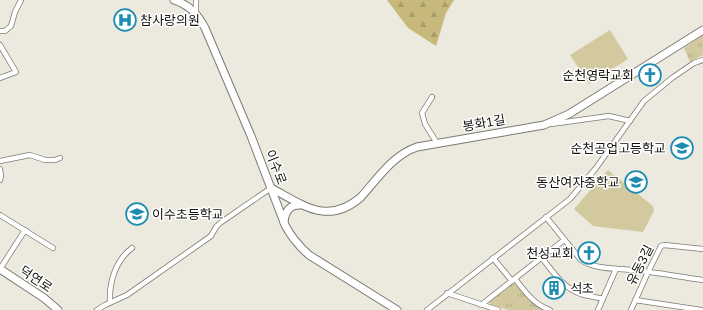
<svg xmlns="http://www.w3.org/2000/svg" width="703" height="310" viewBox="0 0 703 310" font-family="Arial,'Noto Sans KR',sans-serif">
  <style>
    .forest { fill: url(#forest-firs) }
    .park { fill: url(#park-tufts) }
    .garden { fill: #d2c99f }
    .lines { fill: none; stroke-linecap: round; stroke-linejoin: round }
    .street-casing { stroke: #7c7a70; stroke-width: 6 }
    .secondary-casing { stroke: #7c7a70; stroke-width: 9 }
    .street { stroke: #fff; stroke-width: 4.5 }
    .secondary { stroke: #fff; stroke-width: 7 }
    .labels { text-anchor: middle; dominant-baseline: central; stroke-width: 3; stroke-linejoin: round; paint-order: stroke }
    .poi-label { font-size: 13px; fill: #14130f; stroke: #fff; text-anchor: end }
    .street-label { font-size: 13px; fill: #14130f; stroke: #fff }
  </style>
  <defs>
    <pattern id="forest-firs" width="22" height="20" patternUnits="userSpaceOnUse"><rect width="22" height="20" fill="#c6b97b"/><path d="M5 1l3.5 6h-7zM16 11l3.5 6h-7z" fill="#a99e69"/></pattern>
    <pattern id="park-tufts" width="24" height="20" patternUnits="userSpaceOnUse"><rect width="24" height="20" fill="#d2c99f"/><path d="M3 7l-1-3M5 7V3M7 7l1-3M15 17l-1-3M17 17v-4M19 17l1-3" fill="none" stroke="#b3ac88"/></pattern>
  </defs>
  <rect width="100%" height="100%" fill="#eceadf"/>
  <path class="forest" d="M387 0H454L446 13 436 46 408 28Z"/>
  <g class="park">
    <path d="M703 35V55L690 62 684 48Z"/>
    <path d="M513 281C522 292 533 305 546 310H508L490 304 489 300Z"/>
  </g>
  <g class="garden">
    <path d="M610 30 628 59 589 84 570 55Z"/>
    <path d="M608 170 653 206 654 211 643 232 593 226 574 209Z"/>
  </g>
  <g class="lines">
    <g class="street-casing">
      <g id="street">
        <path d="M196 0V13"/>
        <path d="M0 31H5L11 26 15 12 21 0"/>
        <path d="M0 45 16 72 0 78"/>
        <path d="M432 97 422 113 425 124 437 143"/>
        <path d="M551 124 609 116 630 121"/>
        <path d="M0 161 30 155 45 160H55L60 158"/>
        <path d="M0 169 1 176 0 180"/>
        <path d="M0 215 53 248"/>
        <path d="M546 217 581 260C597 270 614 268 632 270 656 272 680 277 703 280"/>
        <path d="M493 258 512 281"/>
        <path d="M542 258C553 272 563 288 581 294 588 296 596 297 603 299"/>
        <path d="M0 269 25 230"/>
        <path d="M515 279C526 292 533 304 550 310"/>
        <path d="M447 293 498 310"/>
        <path d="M635 300 701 310"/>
        <path d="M110 302C109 283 115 261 132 248"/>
        <path d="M481 305 564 240"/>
        <path d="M97 310 105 305 127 295 211 236 216 227 220 223 271 188"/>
        <path d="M427 310 570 199 596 168 644 101 672 78 694 63 703 60"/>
        <path d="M598 310 616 269"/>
        <path d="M631 310 648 272 661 246 664 245 703 249"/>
      </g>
    </g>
    <g class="secondary-casing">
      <g id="secondary">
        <path d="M174 0C189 5 197 13 205 28L251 136 285 225C291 237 299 246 309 255L397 310"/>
        <path d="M271 188C303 205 328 226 361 197 378 178 393 155 417 147L544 125 569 114 703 30"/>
        <path d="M284 222C285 212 289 205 300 205"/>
        <path d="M0 269 44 298 58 310"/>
      </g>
    </g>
    <use href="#street" class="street"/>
    <use href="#secondary" class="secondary"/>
  </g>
  <defs>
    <g id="hospital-ring" transform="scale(1.15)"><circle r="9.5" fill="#fff" stroke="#1d8cb1" stroke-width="1.5"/><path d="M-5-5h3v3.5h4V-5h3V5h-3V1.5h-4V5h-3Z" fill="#1d8cb1"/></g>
    <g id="church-ring" transform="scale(1.15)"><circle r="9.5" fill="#fff" stroke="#1d8cb1" stroke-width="1.5"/><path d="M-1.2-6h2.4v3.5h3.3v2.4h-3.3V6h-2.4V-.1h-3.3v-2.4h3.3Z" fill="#1d8cb1"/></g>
    <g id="school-ring" transform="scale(1.15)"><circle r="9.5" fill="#fff" stroke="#1d8cb1" stroke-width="1.5"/><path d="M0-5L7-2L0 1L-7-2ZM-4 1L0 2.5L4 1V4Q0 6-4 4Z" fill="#1d8cb1"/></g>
    <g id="building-ring" transform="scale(1.15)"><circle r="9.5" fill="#fff" stroke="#1d8cb1" stroke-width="1.5"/><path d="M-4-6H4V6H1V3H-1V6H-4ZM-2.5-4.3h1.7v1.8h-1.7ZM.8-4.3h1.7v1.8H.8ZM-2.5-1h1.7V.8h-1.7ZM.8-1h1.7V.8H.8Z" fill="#1d8cb1"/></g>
  </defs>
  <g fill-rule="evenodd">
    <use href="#hospital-ring" x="125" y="20"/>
    <use href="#church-ring" x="650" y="75"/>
    <use href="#school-ring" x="682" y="148"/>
    <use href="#school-ring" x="636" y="182"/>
    <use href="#school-ring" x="137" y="214"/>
    <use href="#church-ring" x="589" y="253"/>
    <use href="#building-ring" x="554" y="288"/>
  </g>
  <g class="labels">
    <g class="poi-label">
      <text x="140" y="20" text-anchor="start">참사랑의원</text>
      <text x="634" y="75">순천영락교회</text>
      <text x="666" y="148">순천공업고등학교</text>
      <text x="620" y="182">동산여자중학교</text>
      <text x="152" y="214" text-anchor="start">이수초등학교</text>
      <text x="574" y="253">천성교회</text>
      <text x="570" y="288" text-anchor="start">석초</text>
    </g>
    <g class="street-label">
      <text transform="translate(484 123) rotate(-10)">봉화1길</text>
      <text transform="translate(276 167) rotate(69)">이수로</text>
      <text transform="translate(640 265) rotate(-63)">유동3길</text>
      <text transform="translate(36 279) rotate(34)">덕연로</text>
    </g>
  </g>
</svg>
